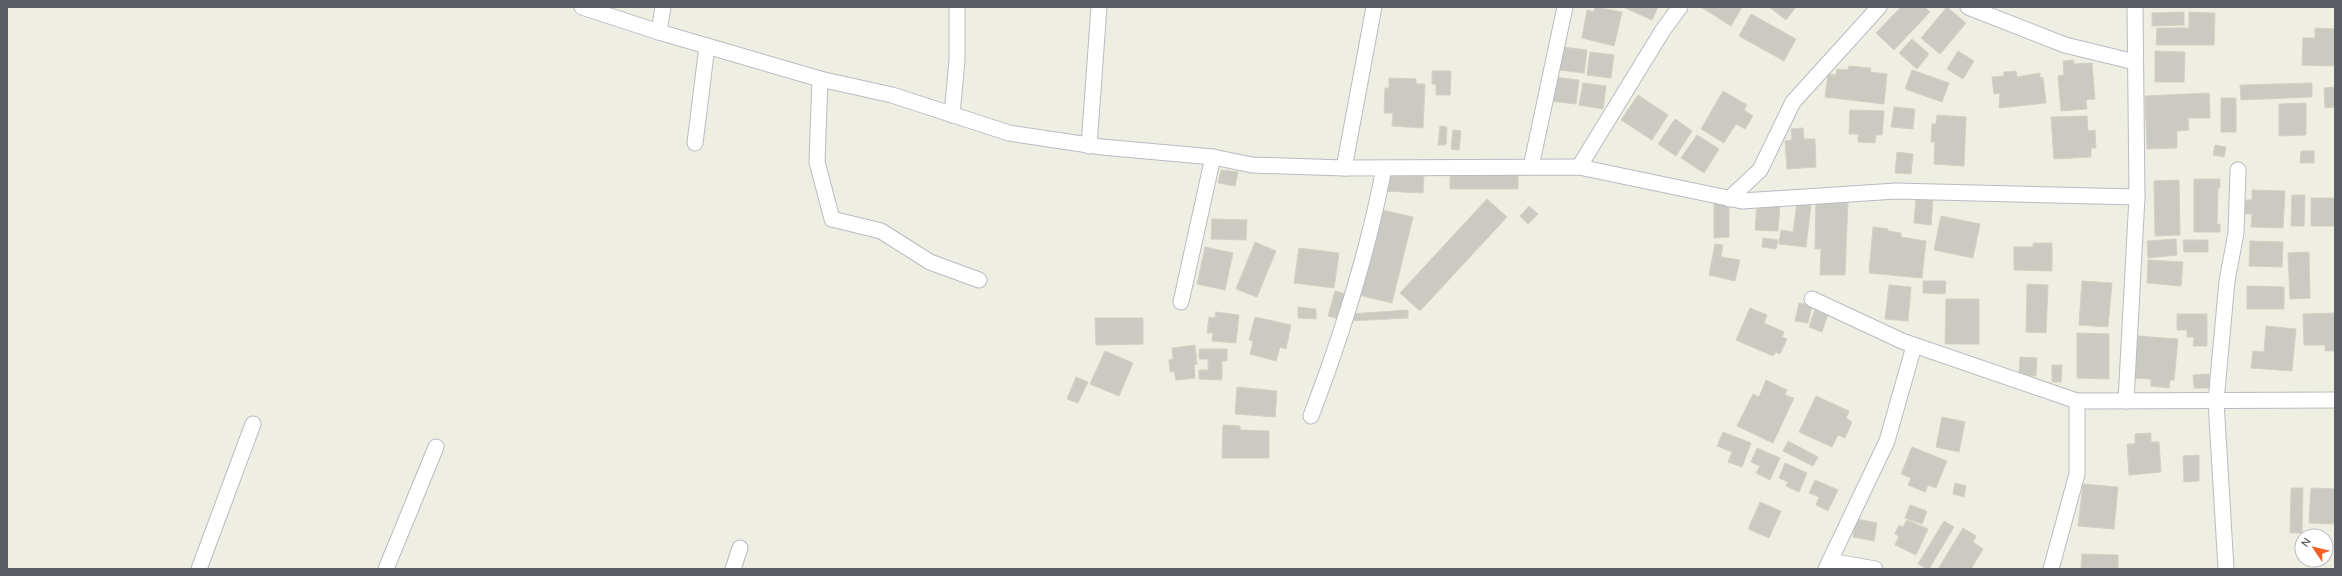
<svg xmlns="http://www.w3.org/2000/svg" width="2342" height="576" viewBox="0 0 2342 576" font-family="Quicksand,sans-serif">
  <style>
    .building { fill: #cbcac2; stroke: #d3d1c1 }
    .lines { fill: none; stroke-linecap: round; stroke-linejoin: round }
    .minor-casing { stroke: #babbc2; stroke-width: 17 }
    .minor { stroke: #fff; stroke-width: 15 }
  </style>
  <rect width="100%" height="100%" fill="#eeeee3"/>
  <g class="building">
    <path d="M1595 7 1622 12 1614 46 1582 38 1587 10 1594 12Z"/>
    <path d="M1623 7H1658L1652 20Z"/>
    <path d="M1701 7H1742L1731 26Z"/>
    <path d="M1769 7H1796L1786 20Z"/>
    <path d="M1901 7H1925L1930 12 1894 50 1876 33Z"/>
    <path d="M1947 7 1966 23 1940 54 1921 38Z"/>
    <path d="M2184 12V25L2152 26V13Z"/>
    <path d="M2189 12 2215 13 2214 45H2156L2157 28H2189Z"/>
    <path d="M1751 14 1796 39 1784 61 1739 36Z"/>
    <path d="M2315 28 2335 29V66L2302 65 2303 38H2315Z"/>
    <path d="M1912 39 1929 54 1917 69 1899 53Z"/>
    <path d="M1563 47 1587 50 1584 73 1560 70Z"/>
    <path d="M1958 51 1974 61 1963 79 1947 69Z"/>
    <path d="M2155 51 2185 52 2184 82H2155Z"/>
    <path d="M1590 52 1614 55 1611 78 1587 75Z"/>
    <path d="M2074 60V64L2092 63 2095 99 2086 100 2087 109 2061 111 2058 76 2064 75 2063 61Z"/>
    <path d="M1849 66 1871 68 1870 72 1887 74 1884 104 1825 97 1828 74 1836 75 1837 69 1848 70Z"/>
    <path d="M1912 70 1949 83 1942 102 1905 89Z"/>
    <path d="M1432 71H1451L1450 95H1436V84H1432Z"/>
    <path d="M2016 71 2017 77 2040 73V78L2043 77 2046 103 1999 108 2000 93 1994 94 1992 77 2004 76V72Z"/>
    <path d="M1553 77 1579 80 1576 104 1550 101Z"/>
    <path d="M1389 78 1416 79V84H1425L1423 128 1392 126 1393 113H1384L1385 88H1389Z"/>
    <path d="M1583 83 1606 86 1603 109 1579 105Z"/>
    <path d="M2312 83V97L2241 100 2240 85Z"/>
    <path d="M2335 87V107L2325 108 2324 88Z"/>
    <path d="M1723 91 1747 105 1744 110 1753 116 1745 129 1736 124 1724 143 1701 129Z"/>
    <path d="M2209 93 2210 118H2188L2189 130 2177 131V148L2147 149 2145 96Z"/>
    <path d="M1638 95 1668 115 1652 140 1621 120Z"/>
    <rect x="2221" y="98" width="15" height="34"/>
    <path d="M2306 103V135L2279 136V104Z"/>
    <path d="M1894 107 1915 109 1913 129 1891 127Z"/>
    <path d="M1850 110 1884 111 1882 135H1876L1875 143 1858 142V134H1849Z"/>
    <path d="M1937 115 1966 117 1964 166 1934 164 1935 142H1931L1932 124H1936Z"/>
    <path d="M2087 116 2088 131 2095 130 2096 148H2091V157L2054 159 2051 117Z"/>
    <path d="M1675 119 1692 131 1676 156 1658 144Z"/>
    <path d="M1440 126 1447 127 1446 145H1438Z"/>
    <path d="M1803 128 1804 139H1815L1816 167 1787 169 1785 141 1792 140 1791 129Z"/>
    <path d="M1453 130 1461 131 1459 150 1451 149Z"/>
    <path d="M1697 135 1719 149 1704 173 1681 158Z"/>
    <path d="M2215 145 2226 147 2224 157 2213 155Z"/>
    <path d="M2301 151H2314V163H2300Z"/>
    <path d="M1897 152 1913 154 1911 174 1895 173Z"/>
    <path d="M1221 170 1238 172 1235 186 1218 183Z"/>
    <path d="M1386 172 1424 174 1423 193 1385 191Z"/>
    <rect x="1450" y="173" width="68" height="16"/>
    <path d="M2194 179H2220V188H2218L2217 224H2220V232H2194Z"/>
    <path d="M2179 180 2180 235 2155 236 2154 181Z"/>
    <path d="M2252 190 2285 191 2283 228 2251 227 2252 214H2245L2246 200H2252Z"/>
    <path d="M2292 195H2305L2304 226H2291Z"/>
    <path d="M1916 197 1933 198 1931 225 1914 223Z"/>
    <rect x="2311" y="198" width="24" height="28"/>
    <path d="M1487 199 1507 217 1420 311 1400 293Z"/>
    <path d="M1816 200 1848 201 1845 275H1820L1821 249H1815Z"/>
    <path d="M1714 203H1729V237L1714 238Z"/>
    <path d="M1797 203 1811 205 1806 247 1779 244 1781 230 1793 232Z"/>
    <path d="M1757 204 1780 206 1778 231 1755 230Z"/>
    <path d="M1529 206 1538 214 1528 224 1520 216Z"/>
    <path d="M1378 209 1413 217 1392 303 1358 295Z"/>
    <path d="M1941 216 1980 224 1973 258 1934 250Z"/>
    <path d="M1212 219 1247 220 1246 240 1211 239Z"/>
    <path d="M1873 227 1888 229V231L1901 233V237L1926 241 1922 278 1869 273Z"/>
    <path d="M1763 238 1778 240 1776 249 1762 247Z"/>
    <path d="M2176 239 2177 255 2148 258 2147 241Z"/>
    <path d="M2183 240H2208V252H2184Z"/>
    <path d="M2250 241 2283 242 2282 267 2249 266Z"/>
    <path d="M1255 242 1276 251 1257 297 1236 289Z"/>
    <path d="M2033 243H2052V271L2014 270V247H2033Z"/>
    <path d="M1715 244 1723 245 1721 257 1740 260 1735 281 1709 275Z"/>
    <path d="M1205 247 1233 253 1225 290 1197 284Z"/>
    <path d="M1299 248 1339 253 1334 288 1294 283Z"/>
    <path d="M2309 252 2310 298 2290 299 2288 253Z"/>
    <path d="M2148 260 2183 262 2181 286 2147 283Z"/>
    <path d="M1923 281H1946L1945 294 1923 293Z"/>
    <path d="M2082 281 2112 283 2108 327 2079 325Z"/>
    <path d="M2027 284 2048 285 2046 333 2026 332Z"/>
    <path d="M1889 285 1911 287 1908 321 1885 319Z"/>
    <path d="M2247 286 2284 287V309H2247Z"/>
    <path d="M1335 291 1349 295 1342 320 1328 316Z"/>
    <path d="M1946 299H1979V344H1945Z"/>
    <path d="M1799 303 1812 306 1808 323 1795 321Z"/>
    <path d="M1816 306 1829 311 1822 332 1809 327Z"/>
    <path d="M1298 307 1316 309V319L1298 318Z"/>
    <path d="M1750 308 1767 315 1764 323 1784 332 1782 337 1787 339 1780 354 1776 352 1773 356 1736 340Z"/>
    <path d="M1408 310V318L1350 321 1349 314Z"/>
    <path d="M1216 312 1239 315 1236 343 1212 341 1213 333H1207L1209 317 1215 318Z"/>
    <path d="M2335 313V351H2325V345H2304L2303 314Z"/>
    <path d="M2177 314H2207V346H2193L2194 337H2187V330H2177Z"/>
    <path d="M1255 317 1291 325 1286 349 1280 347 1276 361 1250 354 1253 341 1249 340Z"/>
    <path d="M1095 318H1143V344L1096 345Z"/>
    <path d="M2266 326 2296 329 2292 371 2251 368 2253 351 2264 352Z"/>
    <path d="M2077 333 2109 334V379L2077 378Z"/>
    <path d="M2138 336 2178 339 2174 380H2170L2169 388 2151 386V379L2135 378Z"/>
    <path d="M1195 345 1197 364 1194 365 1195 378 1176 380 1174 371 1170 372 1169 360 1173 359 1172 348Z"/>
    <path d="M1199 349H1227V361H1222V380L1199 379V370H1208V359H1199Z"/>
    <path d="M1105 351 1133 363 1119 396 1090 384Z"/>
    <path d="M2020 357 2037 358 2036 376 2019 375Z"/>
    <path d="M2052 365H2062L2061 382H2052Z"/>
    <path d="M2209 374V388H2194L2193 375Z"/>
    <path d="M1076 377 1088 382 1078 403 1067 399Z"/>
    <path d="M1766 380 1787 390 1785 395 1794 398 1773 443 1737 426 1753 394 1759 397Z"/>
    <path d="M1237 387 1277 391 1275 417 1235 414Z"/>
    <path d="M1816 396 1849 411 1846 418 1852 422 1845 438 1838 435 1832 447 1799 432Z"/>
    <path d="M1942 417 1965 422 1959 452 1936 447Z"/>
    <path d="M1223 425 1240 426V430L1269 431V458H1222Z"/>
    <path d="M1723 432 1751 443 1742 467 1728 462 1732 452 1717 446Z"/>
    <path d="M2151 433V442H2159L2161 472 2129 475 2127 444H2135V434Z"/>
    <path d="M1788 441 1818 457 1813 466 1783 451Z"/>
    <path d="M1912 447 1947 461 1936 488 1928 485 1925 492 1908 485 1911 478 1901 474Z"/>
    <path d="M1757 448 1780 458 1770 480 1756 473 1760 466 1751 462Z"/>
    <path d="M2199 455V481L2184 482 2183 456Z"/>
    <path d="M1785 463 1807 473 1799 492 1786 486 1788 482 1779 478Z"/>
    <path d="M1815 480 1838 490 1828 511 1816 505 1819 497 1809 493Z"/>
    <path d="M1955 483 1966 486 1964 497 1953 494Z"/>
    <path d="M2083 484 2118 487 2114 529 2078 526Z"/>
    <path d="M2291 488H2303L2302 533H2290Z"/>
    <path d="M2311 488 2335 489V524L2309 523Z"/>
    <path d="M1760 502 1781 511 1769 538 1748 529Z"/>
    <path d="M1910 505 1927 511 1922 524 1905 518Z"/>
    <path d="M1856 519 1877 523 1874 541 1853 537Z"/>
    <path d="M1907 520 1928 529 1916 555 1895 545 1899 536 1895 534 1899 525 1903 527Z"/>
    <path d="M1944 521 1954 527 1929 569H1927L1918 564Z"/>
    <path d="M1963 528 1976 536 1973 542 1983 549 1971 569H1938Z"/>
    <path d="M2082 554 2118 555V569H2081Z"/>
  </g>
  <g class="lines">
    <g class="minor-casing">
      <g id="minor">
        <path d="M582 7 659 32 820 79 892 95 1009 133 1102 147 1213 157 1252 165 1344 168 1579 167 1742 201 1896 191 2137 197"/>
        <path d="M1968 7 2065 45 2135 62"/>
        <path d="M659 32 663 7"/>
        <path d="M820 79 817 162 832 219 881 231 930 262 979 280"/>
        <path d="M952 115 957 60V7"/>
        <path d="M695 143 707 46"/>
        <path d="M1089 146 1099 7"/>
        <path d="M1531 167 1565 7"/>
        <path d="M1579 167 1663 30 1680 7"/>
        <path d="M1344 168 1374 7"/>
        <path d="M1729 199 1760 170 1793 102 1879 7"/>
        <path d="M1812 299 1902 341 2077 401 2335 400"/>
        <path d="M1181 302 1213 157"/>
        <path d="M2126 401 2137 197 2135 7"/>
        <path d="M1311 416C1342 335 1368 252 1384 168"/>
        <path d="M1830 561 1875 569"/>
        <path d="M199 569 253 424"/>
        <path d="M386 569 436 447"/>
        <path d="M733 569 740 548"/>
        <path d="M1826 569 1887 441 1914 346"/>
        <path d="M2051 569 2077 474V401"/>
        <path d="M2226 569 2216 401 2227 281 2236 233 2238 170"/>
      </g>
    </g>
    <use href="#minor" class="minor"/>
  </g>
  <rect width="2342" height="576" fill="none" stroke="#5b5d64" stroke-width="16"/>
  <g transform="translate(2314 548) rotate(305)"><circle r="19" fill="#ffffff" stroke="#bdbec1"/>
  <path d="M0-3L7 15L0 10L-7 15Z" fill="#f15e26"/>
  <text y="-6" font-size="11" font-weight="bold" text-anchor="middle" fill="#5b5d64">N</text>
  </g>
</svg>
